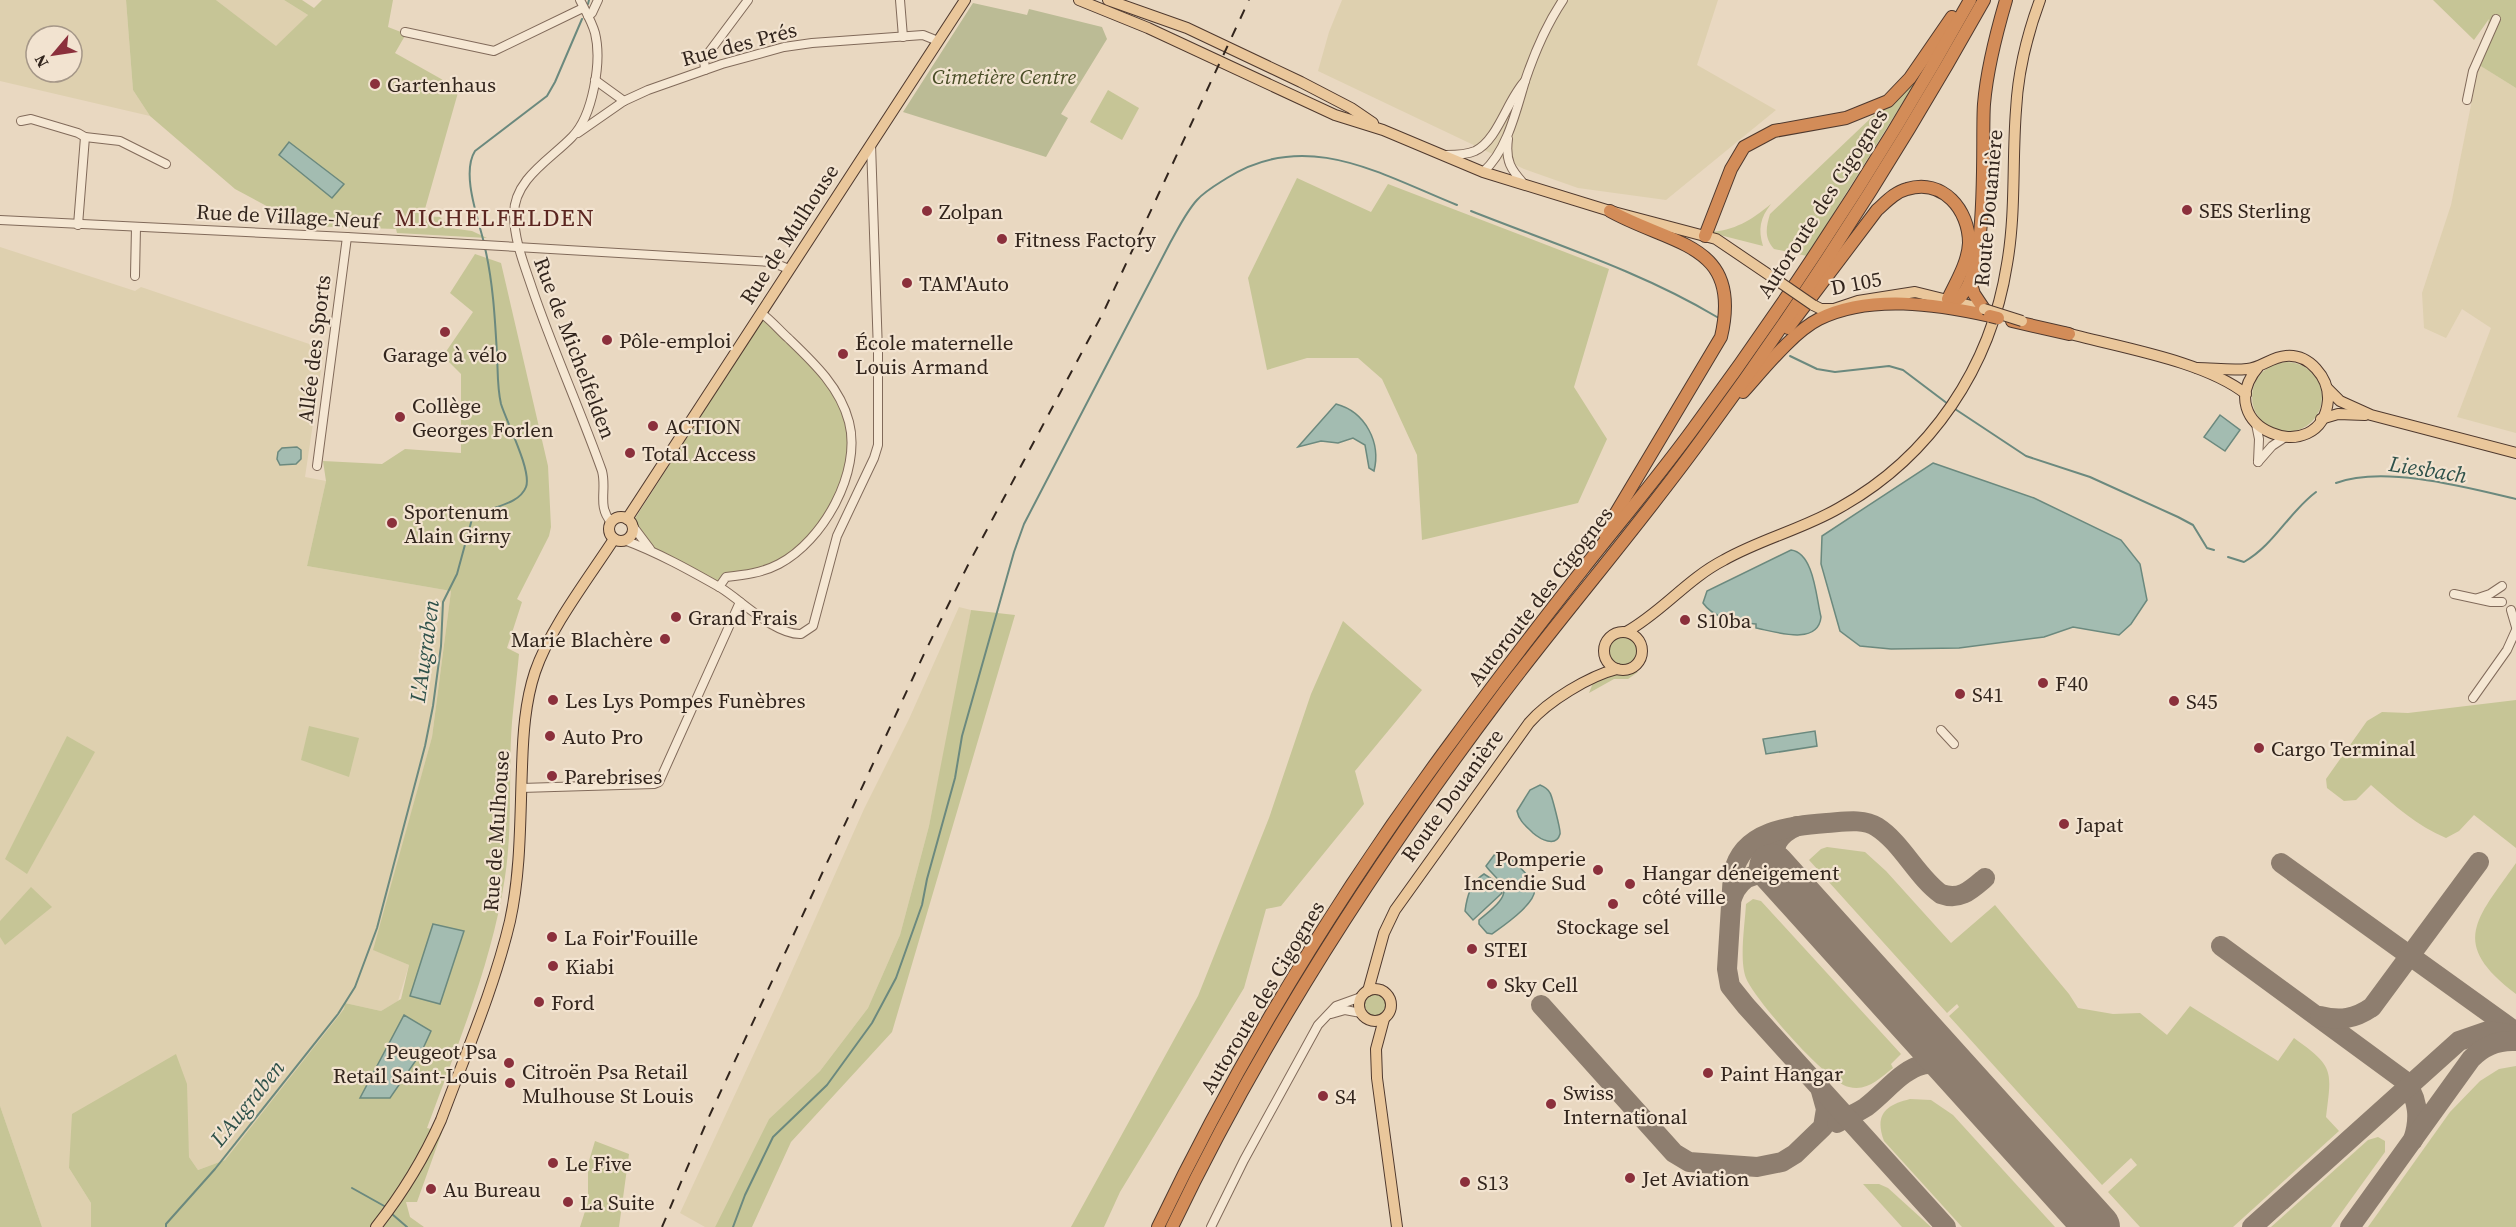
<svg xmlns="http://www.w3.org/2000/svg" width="2516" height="1227" viewBox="0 0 2516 1227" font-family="'Source Serif 4',serif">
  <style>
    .farmland { fill: #ded0af; fill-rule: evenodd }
    .green { fill: #c6c596; fill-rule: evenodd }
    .cemetery { fill: #bbbb95 }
    .water { fill: #a3bcb1; stroke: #6b897e; stroke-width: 1.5 }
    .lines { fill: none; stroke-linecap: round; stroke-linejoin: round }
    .stream { stroke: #6b897e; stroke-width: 2 }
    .taxiway { stroke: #8e7e6f; stroke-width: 20 }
    .runway { stroke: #8e7e6f; stroke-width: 46 }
    .minor-casing { stroke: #816a5a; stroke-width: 10 }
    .major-casing { stroke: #4f392e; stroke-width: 12 }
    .highway-casing { stroke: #4f392e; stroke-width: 14 }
    .minor { stroke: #f5e7d3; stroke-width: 8 }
    .major { stroke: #eac79b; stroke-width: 10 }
    .highway { stroke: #d38c58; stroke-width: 12 }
    .rail { stroke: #32251d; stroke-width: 2; stroke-dasharray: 10 10; stroke-linecap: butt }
    .major-bridge-casing { stroke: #4f392e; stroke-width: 12; stroke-linecap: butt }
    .highway-bridge-casing { stroke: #4f392e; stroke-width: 14; stroke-linecap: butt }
    .major-bridge { stroke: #eac79b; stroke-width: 10 }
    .highway-bridge { stroke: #d38c58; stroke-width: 12 }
    .poi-dot { fill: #8b303c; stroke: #f2e3d0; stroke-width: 2 }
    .labels { text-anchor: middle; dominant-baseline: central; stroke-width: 4.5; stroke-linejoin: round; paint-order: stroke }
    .street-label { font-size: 21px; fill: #32251d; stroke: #f2e3d0 }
    .park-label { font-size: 21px; font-style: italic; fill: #484d26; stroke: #f2e3d0 }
    .poi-label { font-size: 21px; fill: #32251d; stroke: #f2e3d0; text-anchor: start }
    .water-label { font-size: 22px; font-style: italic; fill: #2e514a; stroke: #f2e3d0 }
    .quarter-label { font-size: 24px; letter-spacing: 1.5px; fill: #5b2520; stroke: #f2e3d0 }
  </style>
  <rect width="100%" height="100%" fill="#e9d8c1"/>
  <g class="farmland">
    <path d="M0 0H126L133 90 150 116 0 81ZM36 36H72V72H36Z"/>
    <path d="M216 0H284L308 15 276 47Z"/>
    <path d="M1342 0H1718L1697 65 1776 110 1666 200 1578 188 1524 169 1318 71 1329 32Z"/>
    <path d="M2479 65 2516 88V433L2457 417 2491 328 2462 309 2446 338 2424 328 2422 293 2451 205Z"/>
    <path d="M0 247 135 291 141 287 324 349 305 477 326 481 307 566 451 591 432 737 374 950 409 965 398 1001 381 1011 345 1003 344 1009 225 1160 198 1170 189 1157 187 1129 69 1168 91 1203V1227H42L0 1106Z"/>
    <path d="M959 607 971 610 953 709 929 826 900 935 868 1008 820 1071 769 1119 715 1227H705L680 1213 783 991 864 809 909 719Z"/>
  </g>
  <g class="green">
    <path d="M126 0H216L276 46 308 15 284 0H302L314 8 322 0H393L388 27 406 34 395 53 459 89 423 216 440 217 450 228 472 231 487 238 397 233 396 229 304 226 235 189 150 116 133 90Z"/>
    <path d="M2433 0H2516V88L2479 65 2489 19 2474 40Z"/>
    <path d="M1934 52 1807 256 1774 249C1764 238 1766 227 1770 214L1873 116Z"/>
    <path d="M1108 90 1139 108 1122 140 1090 122Z"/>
    <path d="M1297 178 1371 212 1388 184 1609 269 1574 387 1607 439 1578 503 1422 540 1417 455 1382 379 1358 358H1307L1267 370 1248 278Z"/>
    <path d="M1771 204C1760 218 1758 229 1763 246L1708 232C1735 231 1751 220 1771 204Z"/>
    <path d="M475 254 501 263 548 466 551 527 549 536 517 599 522 602 507 648 519 654C517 677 514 699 512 722 508 774 513 825 505 877 492 963 457 1046 427 1128L442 1132 417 1202H406L410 1217 424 1227H91V1203L69 1168 72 1114 176 1054 187 1084 189 1157 198 1170 225 1160 344 1009 345 1003 381 1011 401 999 409 965 373 950 432 737 451 591 307 566 326 481 323 461 382 464 405 449 461 453V374L443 356 473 312 450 293ZM404 1015 390 1098V1044Z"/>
    <path d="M765 316 835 390 851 435 842 488 814 535 779 564 726 577 719 587C684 569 649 559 634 520Z"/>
    <circle cx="2287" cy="397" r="35"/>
    <path d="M971 610 1015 615 892 1032 791 1142 752 1227H715L769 1119 820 1071 868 1008 900 935 929 826Z"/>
    <path d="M1343 621 1422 690 1355 771 1364 804 1281 906 1266 909 1244 988 1120 1192 1104 1227H1071L1198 996 1269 818 1311 694Z"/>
    <circle cx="1623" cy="651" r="14"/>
    <path d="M1638 672 1628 679H1614L1589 693 1593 683 1617 674Z"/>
    <path d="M2516 700V848L2474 815 2459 831 2446 838C2417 826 2394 805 2371 785L2356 800 2344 801 2327 788 2326 779 2367 721 2382 712 2408 713Z"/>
    <path d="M309 726 359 738 349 777 301 760Z"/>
    <path d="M67 736 95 752 27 874 5 859Z"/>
    <path d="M1827 847 1865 852 1886 871 1951 943 1995 905 2069 994 2078 1008 2113 1014 2140 1013 2167 1035 2190 1006 2278 1061 2294 1038C2334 1067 2332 1069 2326 1117L2339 1131 2233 1227H2140L2108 1192 2137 1165 2131 1158 2102 1185 1949 1016 1959 1007 1957 1004 1947 1013 1809 860 1821 849Z"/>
    <path d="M2516 863V994C2449 943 2476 920 2516 863Z"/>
    <path d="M31 887 52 907 5 945 0 937V921Z"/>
    <path d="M1753 899 1761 901 1901 1054 1891 1064 1893 1068C1880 1078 1867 1092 1849 1087 1827 1082 1754 999 1746 978 1739 960 1745 924 1746 904Z"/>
    <circle cx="1376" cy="1005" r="11"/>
    <path d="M2516 1066V1227H2368L2450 1112 2480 1081 2499 1069Z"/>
    <path d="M1910 1099 1931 1100 1953 1115 2055 1227H1962L1884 1141C1874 1114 1886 1105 1910 1099Z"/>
    <path d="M0 1106 42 1227H0Z"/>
    <path d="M2378 1137 2385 1141V1152L2331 1227H2271L2368 1140Z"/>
    <path d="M595 1141 629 1154 619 1227H580L588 1202V1164Z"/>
    <path d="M1863 1184H1879L1888 1188 1931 1227H1902Z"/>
  </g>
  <path class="cemetery" d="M973 3 1027 15 1029 9 1102 27 1107 39 1061 114 1068 118 1046 157 903 112Z"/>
  <g class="water">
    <path d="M289 142 344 184 332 198 279 155Z"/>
    <path d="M1336 404C1366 412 1381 443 1374 471L1369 468 1365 445 1353 438 1338 443 1321 441 1298 447Z"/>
    <path d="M2220 415 2240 430 2225 451 2204 437Z"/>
    <path d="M297 447 301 450V459L296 464 280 465 277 459 278 452 282 448Z"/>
    <path d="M1933 463 2034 498 2121 540 2140 564 2147 600 2131 624 2119 635 2073 627 2044 637 1959 648 1891 649 1860 646 1840 631 1821 564 1822 536Z"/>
    <path d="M1791 550C1814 553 1816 597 1821 617 1818 646 1776 632 1756 628V624C1737 623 1713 618 1703 603L1707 591Z"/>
    <path d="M1815 731 1817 746 1766 754 1763 739Z"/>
    <path d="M1540 785C1545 787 1548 789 1550 793 1552 796 1561 831 1560 834 1556 848 1540 839 1533 833 1526 826 1519 821 1517 811L1530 790Z"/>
    <path d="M1501 852 1506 854C1515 863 1530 875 1534 887 1540 901 1503 926 1492 934L1487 933 1479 924V920C1487 913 1511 897 1502 885 1498 878 1491 873 1486 866L1495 854Z"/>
    <path d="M1484 874 1498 883 1502 893 1473 920 1465 911C1467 896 1471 882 1484 874Z"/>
    <path d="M433 924 464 931 440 1004 410 996Z"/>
    <path d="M404 1015 431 1031 421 1053 390 1098H360Z"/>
  </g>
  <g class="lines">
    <g class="stream">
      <path d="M588 4 589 0"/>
      <path d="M1471 211C1554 244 1640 271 1717 317"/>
      <path d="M484 243C478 218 461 173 475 151L547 96 555 82 582 19"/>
      <path d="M1790 356 1817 369 1835 372 1889 366 1903 370 1948 404"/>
      <path d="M1955 409 2026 456 2090 477 2178 517 2193 525 2207 548 2214 550"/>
      <path d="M2336 483C2383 465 2466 487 2516 499"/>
      <path d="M2228 557 2244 562C2274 545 2289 512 2316 492"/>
      <path d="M352 1188 386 1207"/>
      <path d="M392 1214 407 1227"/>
      <path d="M166 1227V1224L215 1169 338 1014 355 987 377 928 425 746 433 706 441 646 443 602 457 574 472 519C486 506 518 507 526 487 532 471 507 423 501 404 497 387 498 371 497 354 495 319 493 282 485 248"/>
      <path d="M733 1227 745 1195 773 1137 827 1085 872 1023 896 978 922 905 927 879 955 778 962 736 1014 552 1024 524 1170 243C1178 229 1186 212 1197 200 1205 191 1216 185 1227 178 1306 128 1380 174 1457 205"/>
    </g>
    <g class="taxiway">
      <path d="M1797 826C1752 846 1787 882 1807 905"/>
      <path d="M2281 863 2516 1032"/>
      <path d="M1732 898C1741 872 1769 866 1788 886"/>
      <path d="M2221 946 2405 1081C2419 1100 2420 1119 2413 1140"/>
      <path d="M1541 1005 1674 1153 1689 1162 1757 1167 1782 1162 1795 1154 1823 1127 1826 1109 1821 1091"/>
      <path d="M2320 1016C2340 1021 2355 1019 2372 1007L2479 862"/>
      <path d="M1837 1123C1846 1117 1857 1113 1866 1107 1896 1084 1917 1046 1958 1073"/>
      <path d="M1946 1227 1746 1006 1730 986 1727 969 1733 874C1742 830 1791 826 1827 823 1843 822 1863 818 1877 827 1902 843 1917 877 1941 894 1960 901 1971 890 1985 878"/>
      <path d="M2252 1227 2459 1041 2488 1031 2516 1035"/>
      <path d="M2350 1227 2471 1059C2483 1046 2498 1040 2516 1041"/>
    </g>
    <path class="runway" d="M1772 867 2097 1227"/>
    <g class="minor-casing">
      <g id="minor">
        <path d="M580 0C585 10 592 22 595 33 602 61 593 116 572 137 551 159 514 179 514 214 514 240 524 264 532 288 553 350 580 409 602 471 607 490 597 506 611 522"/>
        <path d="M900 0 903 37"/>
        <path d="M588 16 592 13 598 0"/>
        <path d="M405 32 494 51 583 8"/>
        <path d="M705 70 704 59 748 0"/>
        <path d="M595 80 624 101"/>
        <path d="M2467 100 2473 71 2496 19"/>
        <path d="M21 121 31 119 78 133 85 137 120 141 166 164"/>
        <path d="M578 133 624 101 648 90 722 64 784 47 812 43 923 35 938 41"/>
        <path d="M1508 139C1505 161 1511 170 1525 185"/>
        <path d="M1446 155C1455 155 1466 155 1475 151 1498 140 1507 100 1525 81"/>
        <path d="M1483 172C1507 151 1516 111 1525 81 1534 54 1547 24 1563 0"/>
        <path d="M0 220 347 237 771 262 789 269"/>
        <path d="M78 225 85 137"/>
        <path d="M135 276 136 227"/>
        <path d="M2256 424 2259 439 2258 462"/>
        <path d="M2258 462 2272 446 2284 438"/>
        <path d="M317 466 347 237"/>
        <path d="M632 525 650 549"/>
        <path d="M624 540C657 552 691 571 721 588 742 601 775 635 801 634L813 626 837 536 874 458 878 445V352L871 144"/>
        <path d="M719 587 726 577C744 575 762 573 779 564 823 541 862 472 849 422 840 387 813 362 788 338 779 330 771 320 761 313"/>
        <path d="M2454 594 2491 602H2502"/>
        <path d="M2478 598 2490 594 2502 586"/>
        <path d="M2511 610 2516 627"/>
        <path d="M2473 698 2507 650 2516 630"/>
        <path d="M1941 730 1954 744"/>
        <path d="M521 788 654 784 659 782 740 602"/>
        <path d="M1331 1014 1345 1010 1361 1013"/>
        <path d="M1211 1227 1244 1160 1318 1025 1336 1006 1361 997"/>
      </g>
    </g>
    <g class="major-casing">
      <g id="major">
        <path d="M1079 0 1148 28 1335 115 1383 130 1483 172 1610 211 1716 239 1781 283"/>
        <path d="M1108 0 1187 28 1301 82 1351 108 1373 123"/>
        <path d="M1813 305 1821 309H1834L1858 301 1915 292 1984 309"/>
        <path d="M2063 332C2116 347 2203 360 2246 394"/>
        <path d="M2197 368C2213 368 2231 371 2247 369 2261 368 2271 357 2286 356 2309 354 2329 377 2328 400 2322 471 2206 428 2259 366"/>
        <path d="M2327 388 2340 401 2371 415 2516 453"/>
        <path d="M2321 419 2338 414 2365 415"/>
        <circle cx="621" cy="529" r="12"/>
        <path d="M627 519 965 0"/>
        <circle cx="1623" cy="651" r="19"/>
        <path d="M1626 632C1662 612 1687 579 1724 560 1761 539 1803 529 1839 508 1931 457 1991 367 2007 264 2016 213 2012 161 2016 110 2018 72 2027 35 2040 0"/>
        <circle cx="1375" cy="1005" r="16"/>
        <path d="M1368 991 1384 933 1395 910 1529 723C1548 701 1589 676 1617 669"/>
        <path d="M1384 1019 1376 1049 1377 1078 1397 1227"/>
        <path d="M376 1227C402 1194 424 1158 441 1120 465 1055 494 989 510 921 521 871 520 818 522 767 523 735 525 702 535 672 550 628 588 579 614 539"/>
      </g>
    </g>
    <g class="highway-casing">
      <g id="highway">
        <path d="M1705 236 1731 169 1744 147 1774 131 1846 118 1888 101 1910 78 1952 17"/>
        <path d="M1970 281 1974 294 1984 309"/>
        <path d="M1955 301C1991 281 1981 143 1984 104 1987 68 1996 34 2006 0"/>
        <path d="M2012 321 2069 334"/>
        <path d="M1788 328 1877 210C1886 202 1895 192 1907 189 1943 178 1969 210 1969 243 1968 263 1956 282 1948 299"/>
        <path d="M1743 392C1763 370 1793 332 1819 319 1870 294 1936 304 1990 316"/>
        <path d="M1604 533 1721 337C1743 243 1673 246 1610 211"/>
        <path d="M1158 1227C1240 1056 1340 892 1453 740 1495 682 1539 625 1583 569 1620 522 1658 477 1693 429 1794 292 1887 149 1970 0"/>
        <path d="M1172 1227C1261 1041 1375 864 1499 699 1566 610 1639 526 1704 436 1806 297 1900 150 1984 0"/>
      </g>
    </g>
    <use href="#minor" class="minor"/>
    <use href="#major" class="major"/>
    <use href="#highway" class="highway"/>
    <path class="rail" d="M662 1227 707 1121 924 654 969 563 1104 311 1249 0"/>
    <g class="major-bridge-casing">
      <g id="major-bridge">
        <path d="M1781 283 1813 305"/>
        <path d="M1984 309 2022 321"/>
      </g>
    </g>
    <g class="highway-bridge-casing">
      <path id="highway-bridge" d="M1990 316 1998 318"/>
    </g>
    <use href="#major-bridge" class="major-bridge"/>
    <use href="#highway-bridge" class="highway-bridge"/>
  </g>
  <g class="poi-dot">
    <circle cx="375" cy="84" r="6"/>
    <circle cx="2187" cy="210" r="6"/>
    <circle cx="927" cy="211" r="6"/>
    <circle cx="1002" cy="239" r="6"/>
    <circle cx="907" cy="283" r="6"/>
    <circle cx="445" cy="332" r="6"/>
    <circle cx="607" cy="340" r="6"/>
    <circle cx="843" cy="354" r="6"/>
    <circle cx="400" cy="417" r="6"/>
    <circle cx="653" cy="426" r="6"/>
    <circle cx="630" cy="453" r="6"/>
    <circle cx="392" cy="523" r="6"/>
    <circle cx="676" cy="617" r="6"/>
    <circle cx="1685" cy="620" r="6"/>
    <circle cx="665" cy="639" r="6"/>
    <circle cx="2043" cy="683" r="6"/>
    <circle cx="1960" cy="694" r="6"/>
    <circle cx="553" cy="700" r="6"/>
    <circle cx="2174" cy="701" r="6"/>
    <circle cx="550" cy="736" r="6"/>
    <circle cx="2259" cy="748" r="6"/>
    <circle cx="552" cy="776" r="6"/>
    <circle cx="2064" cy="824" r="6"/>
    <circle cx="1598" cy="870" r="6"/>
    <circle cx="1630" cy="884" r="6"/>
    <circle cx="1613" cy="904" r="6"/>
    <circle cx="552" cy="937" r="6"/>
    <circle cx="1472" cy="949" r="6"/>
    <circle cx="553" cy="966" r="6"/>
    <circle cx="1492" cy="984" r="6"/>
    <circle cx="539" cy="1002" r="6"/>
    <circle cx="509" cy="1063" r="6"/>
    <circle cx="1708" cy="1073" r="6"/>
    <circle cx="510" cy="1083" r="6"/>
    <circle cx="1323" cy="1096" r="6"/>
    <circle cx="1551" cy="1104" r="6"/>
    <circle cx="553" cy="1163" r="6"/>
    <circle cx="1630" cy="1178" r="6"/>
    <circle cx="1465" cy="1182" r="6"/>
    <circle cx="431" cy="1189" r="6"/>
    <circle cx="568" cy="1202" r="6"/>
  </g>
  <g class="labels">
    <g class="street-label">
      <text transform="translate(739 44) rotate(-15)">Rue des Prés</text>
      <text transform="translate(1822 203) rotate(-57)">Autoroute des Cigognes</text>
      <text transform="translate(1988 208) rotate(-85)">Route Douanière</text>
      <text transform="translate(288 216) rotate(3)">Rue de Village-Neuf</text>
      <text transform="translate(789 234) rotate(-57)">Rue de Mulhouse</text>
      <text transform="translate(1856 283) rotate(-11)">D 105</text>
      <text transform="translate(575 348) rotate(69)">Rue de Michelfelden</text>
      <text transform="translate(314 349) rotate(-83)">Allée des Sports</text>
      <text transform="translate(1540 596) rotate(-52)">Autoroute des Cigognes</text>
      <text transform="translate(1452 795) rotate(-54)">Route Douanière</text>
      <text transform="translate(496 831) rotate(-86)">Rue de Mulhouse</text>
      <text transform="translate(1262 997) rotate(-59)">Autoroute des Cigognes</text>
    </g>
    <g class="park-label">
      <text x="1004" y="76">Cimetière Centre</text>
    </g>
    <g class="poi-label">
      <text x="387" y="84">Gartenhaus</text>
      <text x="2199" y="210">SES Sterling</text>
      <text x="939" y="211">Zolpan</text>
      <text x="1014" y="239">Fitness Factory</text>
      <text x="919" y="283">TAM'Auto</text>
      <text x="619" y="340">Pôle-emploi</text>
      <text x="855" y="342">École maternelle<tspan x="855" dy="24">Louis Armand</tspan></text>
      <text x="445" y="354" text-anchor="middle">Garage à vélo</text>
      <text x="412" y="405">Collège<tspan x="412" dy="24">Georges Forlen</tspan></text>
      <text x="665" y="426">ACTION</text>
      <text x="642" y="453">Total Access</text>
      <text x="404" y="511">Sportenum<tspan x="404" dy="24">Alain Girny</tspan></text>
      <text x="688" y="617">Grand Frais</text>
      <text x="1697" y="620">S10ba</text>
      <text x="653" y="639" text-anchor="end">Marie Blachère</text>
      <text x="2055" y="683">F40</text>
      <text x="1972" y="694">S41</text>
      <text x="565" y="700">Les Lys Pompes Funèbres</text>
      <text x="2186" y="701">S45</text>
      <text x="562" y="736">Auto Pro</text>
      <text x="2271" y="748">Cargo Terminal</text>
      <text x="564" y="776">Parebrises</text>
      <text x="2076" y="824">Japat</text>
      <text x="1586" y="858" text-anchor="end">Pomperie<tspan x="1586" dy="24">Incendie Sud</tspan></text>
      <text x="1642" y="872">Hangar déneigement<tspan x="1642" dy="24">côté ville</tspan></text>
      <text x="1613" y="926" text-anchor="middle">Stockage sel</text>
      <text x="564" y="937">La Foir'Fouille</text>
      <text x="1484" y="949">STEI</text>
      <text x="565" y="966">Kiabi</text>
      <text x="1504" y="984">Sky Cell</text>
      <text x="551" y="1002">Ford</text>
      <text x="497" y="1051" text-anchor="end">Peugeot Psa<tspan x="497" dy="24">Retail Saint-Louis</tspan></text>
      <text x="522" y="1071">Citroën Psa Retail<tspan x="522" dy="24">Mulhouse St Louis</tspan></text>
      <text x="1720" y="1073">Paint Hangar</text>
      <text x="1563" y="1092">Swiss<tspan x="1563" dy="24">International</tspan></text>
      <text x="1335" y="1096">S4</text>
      <text x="565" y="1163">Le Five</text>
      <text x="1642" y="1178">Jet Aviation</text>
      <text x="1477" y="1182">S13</text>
      <text x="443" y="1189">Au Bureau</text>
      <text x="580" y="1202">La Suite</text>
    </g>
    <g class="water-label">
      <text transform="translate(2428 469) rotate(9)">Liesbach</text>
      <text transform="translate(424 651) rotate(-82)">L'Augraben</text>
      <text transform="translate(247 1103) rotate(-51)">L'Augraben</text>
    </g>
    <g class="quarter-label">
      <text x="495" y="217">MICHELFELDEN</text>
    </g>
  </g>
  <g transform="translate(54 54) rotate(241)"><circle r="28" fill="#f2e3d0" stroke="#a59788" stroke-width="1.5"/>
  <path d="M0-4.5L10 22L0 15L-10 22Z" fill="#8b303c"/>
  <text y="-9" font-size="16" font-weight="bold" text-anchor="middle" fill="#32251d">N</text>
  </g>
</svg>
